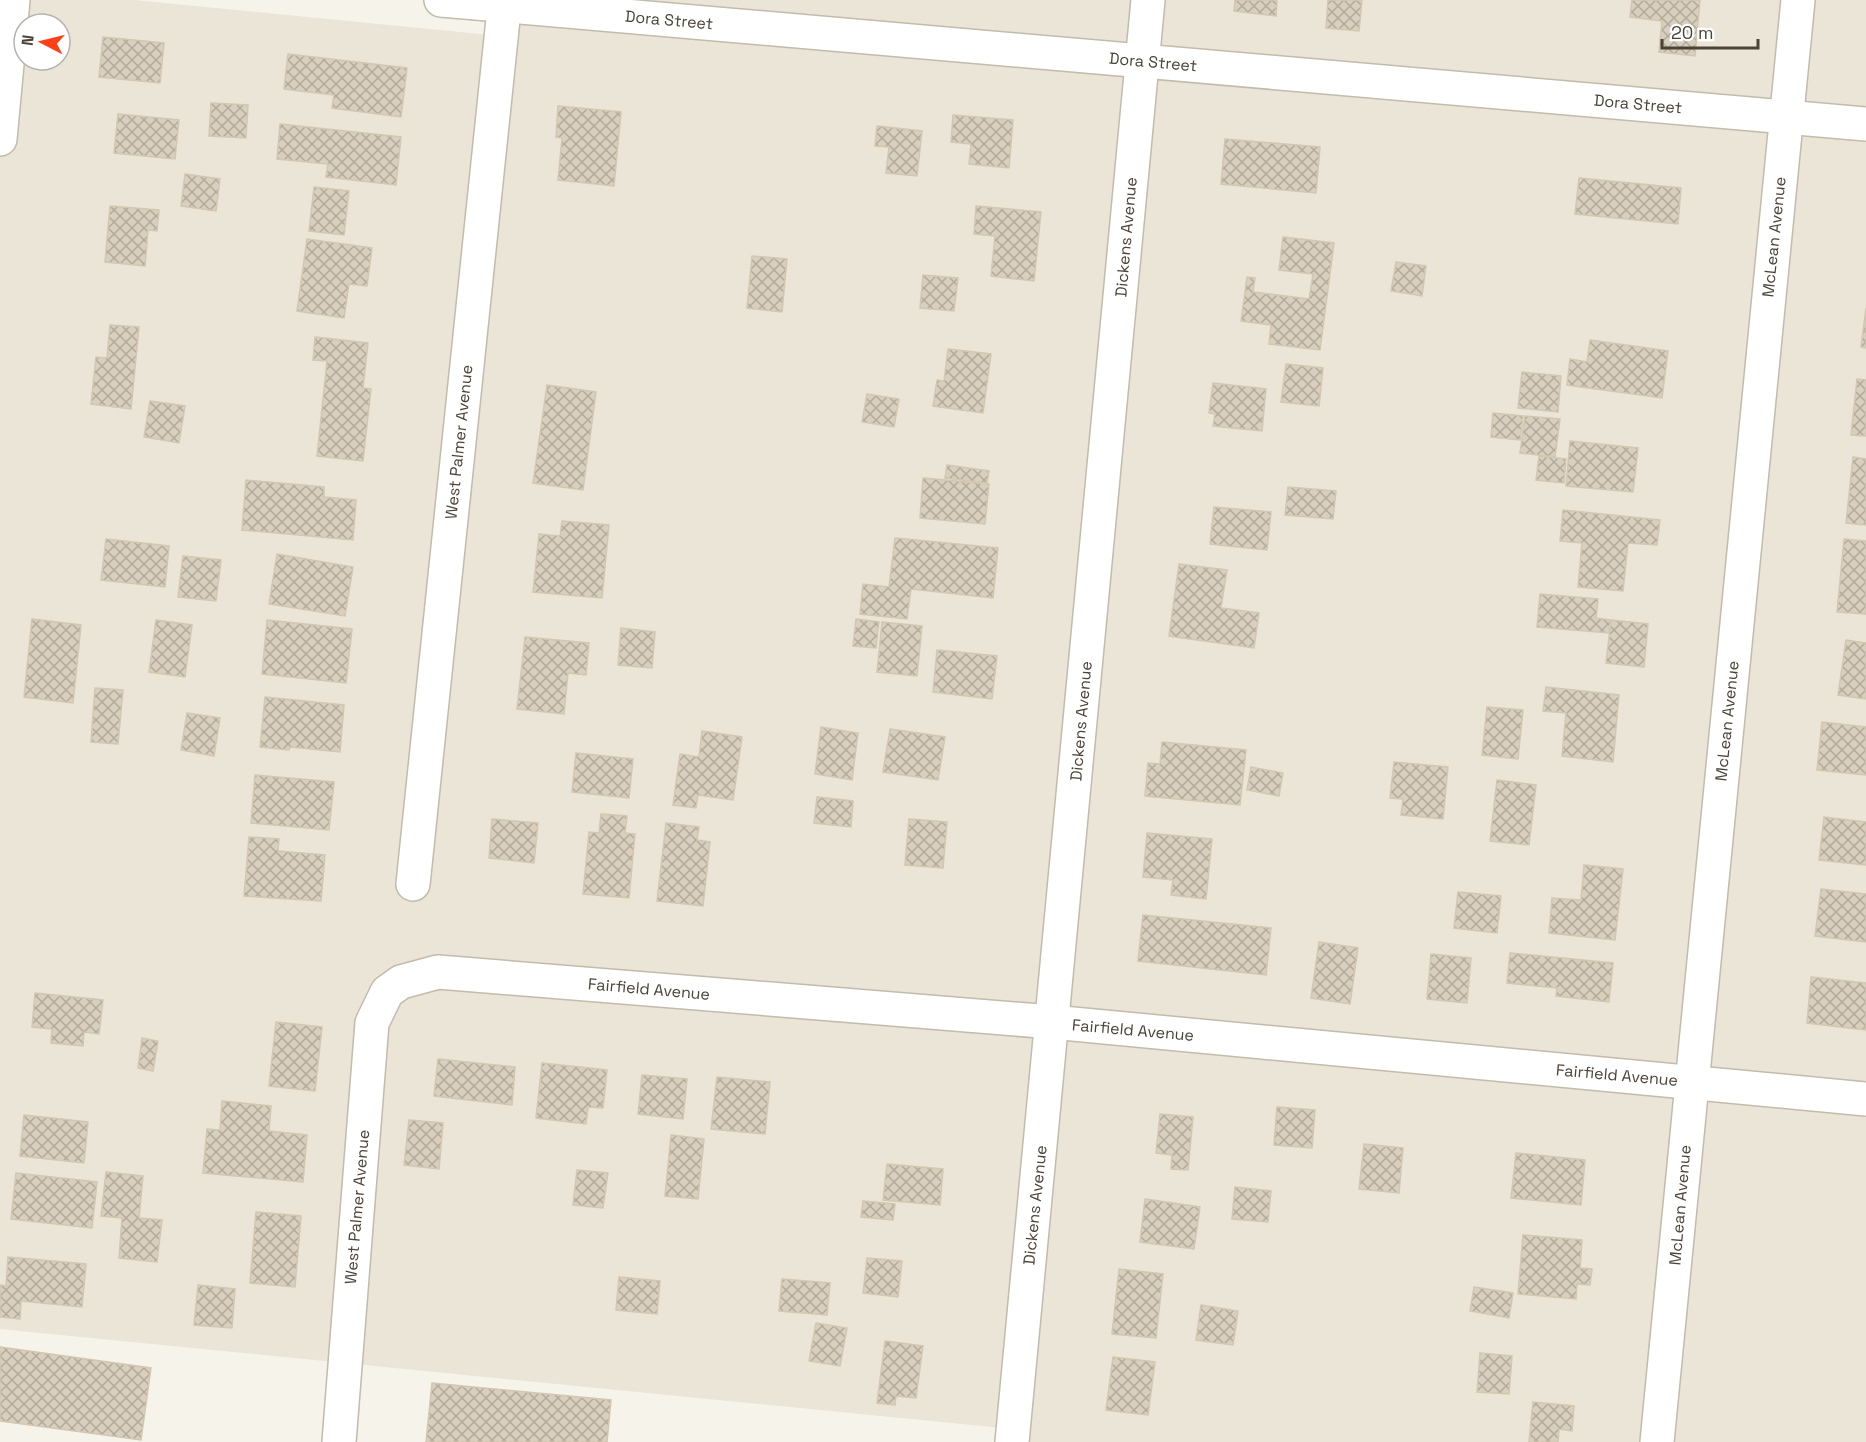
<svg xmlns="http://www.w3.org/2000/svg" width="1866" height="1442" viewBox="0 0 1866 1442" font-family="'Space Grotesk',sans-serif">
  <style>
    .residential { fill: #eae5d7; fill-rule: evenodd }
    .building { fill: url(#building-cross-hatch); stroke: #d4c7b0; stroke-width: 1.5 }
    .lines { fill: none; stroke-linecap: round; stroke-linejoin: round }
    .minor-casing { stroke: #c3bbab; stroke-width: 36 }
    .minor { stroke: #fff; stroke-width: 33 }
    .labels { text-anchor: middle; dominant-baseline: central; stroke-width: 4.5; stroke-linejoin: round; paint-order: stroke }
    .street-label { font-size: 16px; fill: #4b4337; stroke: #fff }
  </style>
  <defs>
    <pattern id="building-cross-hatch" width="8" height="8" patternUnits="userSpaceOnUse" patternTransform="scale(1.5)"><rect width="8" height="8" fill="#d9cfbe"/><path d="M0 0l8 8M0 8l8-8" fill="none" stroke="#b2aa9b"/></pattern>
  </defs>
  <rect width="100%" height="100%" fill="#f6f3ea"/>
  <path class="residential" d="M0 0H135L501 36 505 0H1866V1442H1001L1002 1428 0 1329ZM24 24H60V60H24Z"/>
  <g class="building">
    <path d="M1235 0H1277L1276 16 1234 11Z"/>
    <path d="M1328 0H1362L1359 31 1326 28Z"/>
    <path d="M1632 0H1700L1695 56 1659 52 1662 21 1630 17Z"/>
    <path d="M103 37 164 43 160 83 99 77Z"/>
    <path d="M288 54 407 68 401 117 332 108 334 95 284 89Z"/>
    <path d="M211 103 248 105 246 138 209 136Z"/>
    <path d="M558 106 621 112 614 186 558 180 562 138 556 137Z"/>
    <path d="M118 114 179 120 175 159 114 153Z"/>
    <path d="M953 115 1013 120 1009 168 969 164 971 144 951 142Z"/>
    <path d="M280 124 401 137 396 185 326 177 328 164 277 159Z"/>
    <path d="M877 126 922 131 917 176 886 173 889 147 875 146Z"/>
    <path d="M1225 139 1320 147 1316 193 1221 184Z"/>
    <path d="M185 174 220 179 216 211 181 206Z"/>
    <path d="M1579 178 1681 188 1678 224 1575 214Z"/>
    <path d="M314 187 349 191 344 235 309 231Z"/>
    <path d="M110 206 159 210 157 231 148 230 145 266 105 262Z"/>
    <path d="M976 206 1041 212 1034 281 991 276 995 236 974 234Z"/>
    <path d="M1283 237 1334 243 1320 350 1269 344 1271 325 1241 321 1247 277 1255 278 1253 292 1309 299 1313 274 1279 270Z"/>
    <path d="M307 239 372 248 367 286 349 284 344 318 297 311Z"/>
    <path d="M752 256 787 259 782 312 747 308Z"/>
    <path d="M1396 262 1426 266 1422 296 1391 291Z"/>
    <path d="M923 275 958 278 954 311 920 308Z"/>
    <path d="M1866 308V348L1861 347Z"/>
    <path d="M110 325 139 327 131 409 91 404 96 357 107 358Z"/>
    <path d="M315 337 368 343 363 388 371 389 363 461 317 456 327 361 313 360Z"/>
    <path d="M1590 340 1668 351 1662 398 1567 385 1570 359 1587 362Z"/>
    <path d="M948 349 991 354 983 413 933 406 937 380 944 381Z"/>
    <path d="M1286 364 1323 368 1319 406 1281 402Z"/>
    <path d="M1522 372 1561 376 1558 412 1518 408Z"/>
    <path d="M1857 379 1866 380V436L1851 435Z"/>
    <path d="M1213 383 1266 389 1262 431 1213 426 1215 414 1209 413Z"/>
    <path d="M547 385 596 392 583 490 533 483Z"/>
    <path d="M867 394 899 399 894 427 862 422Z"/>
    <path d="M150 401 185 406 179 443 144 437Z"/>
    <path d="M1493 413 1523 416 1520 440 1491 437Z"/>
    <path d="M1525 416 1560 419 1555 457 1520 453Z"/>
    <path d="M1570 441 1638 448 1633 492 1566 486Z"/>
    <path d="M1539 456 1566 459 1564 483 1536 480Z"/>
    <path d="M1853 457 1866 459V525L1846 523Z"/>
    <path d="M947 465 989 471 987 483 945 478Z"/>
    <path d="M923 478 989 484 985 524 920 518Z"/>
    <path d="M246 480 324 487V497L356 500 353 540 242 530Z"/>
    <path d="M1288 487 1336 491 1333 519 1285 515Z"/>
    <path d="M1214 507 1271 512 1267 550 1210 544Z"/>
    <path d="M1563 510 1660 520 1657 545 1628 543 1623 591 1578 587 1582 543 1560 541Z"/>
    <path d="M562 521 609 525 602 598 533 592 539 534 560 536Z"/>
    <path d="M895 538 998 548 993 598 911 589 907 619 860 614 863 584 889 587Z"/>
    <path d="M106 539 169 546 165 587 101 580Z"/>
    <path d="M1844 539 1866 541V614L1837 612Z"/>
    <path d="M277 554 353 567 345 616 269 604Z"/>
    <path d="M183 556 221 560 216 601 178 597Z"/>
    <path d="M1179 564 1227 570 1221 608 1259 613 1254 648 1169 636Z"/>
    <path d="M1540 594 1598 599 1596 618 1610 620 1609 633 1537 627Z"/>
    <path d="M32 619 81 625 73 703 24 697Z"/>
    <path d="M856 619 879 622 876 648 853 646Z"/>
    <path d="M156 620 192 625 185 677 149 672Z"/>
    <path d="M267 620 352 629 346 683 262 674Z"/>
    <path d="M1611 620 1648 624 1644 667 1606 663Z"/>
    <path d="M882 622 922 626 917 676 877 672Z"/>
    <path d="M621 628 655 632 652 668 618 665Z"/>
    <path d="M525 637 589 643 586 675 568 673 564 714 517 709Z"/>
    <path d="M1846 640 1866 643V699L1838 695Z"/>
    <path d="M937 650 997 656 992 699 933 692Z"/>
    <path d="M1546 687 1619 695 1613 762 1562 756 1566 713 1543 711Z"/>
    <path d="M95 688 123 690 118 744 91 742Z"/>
    <path d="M265 697 344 705 340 752 290 747 289 750 260 747Z"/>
    <path d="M1487 707 1523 710 1518 759 1482 755Z"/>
    <path d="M187 713 220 718 214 756 181 750Z"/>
    <path d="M1822 722 1866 727V775L1817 770Z"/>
    <path d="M821 727 858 733 852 780 815 774Z"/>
    <path d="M890 729 945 737 938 780 883 772Z"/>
    <path d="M702 731 742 737 733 800 698 795 696 808 673 805 680 754 699 757Z"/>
    <path d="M1162 742 1246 750 1240 805 1145 796 1148 763 1160 764Z"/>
    <path d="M576 753 633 759 629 798 572 792Z"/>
    <path d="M1394 762 1448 767 1443 819 1401 815 1403 799 1390 798Z"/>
    <path d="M1251 767 1283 773 1279 796 1247 790Z"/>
    <path d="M255 775 334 782 329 830 251 823Z"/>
    <path d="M1497 780 1536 785 1529 845 1490 841Z"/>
    <path d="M817 797 853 801 851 827 814 823Z"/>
    <path d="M601 814 627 816 625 833 635 834 629 898 583 894 589 832 599 833Z"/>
    <path d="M1824 817 1866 822V865L1819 860Z"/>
    <path d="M492 819 538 823 534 863 489 858Z"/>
    <path d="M909 819 947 822 943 868 905 865Z"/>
    <path d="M666 823 699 827 697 840 710 842 703 906 657 901Z"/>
    <path d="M1147 833 1212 839 1206 899 1171 895 1173 880 1143 877Z"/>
    <path d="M249 837 279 839 278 851 325 855 321 901 244 896Z"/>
    <path d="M1584 865 1623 869 1615 940 1549 933 1552 898 1581 900Z"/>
    <path d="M1821 889 1866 894V942L1815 936Z"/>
    <path d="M1458 892 1501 896 1497 933 1454 928Z"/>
    <path d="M1143 915 1271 928 1266 975 1138 961Z"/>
    <path d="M1319 942 1358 948 1350 1004 1311 998Z"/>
    <path d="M1510 953 1613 963 1609 1002 1556 996 1557 988 1507 983Z"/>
    <path d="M1431 954 1471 958 1467 1003 1427 999Z"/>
    <path d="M1811 977 1866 983V1030L1807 1023Z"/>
    <path d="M35 993 103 1000 99 1034 84 1032 83 1046 51 1043 52 1029 32 1027Z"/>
    <path d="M276 1022 322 1027 315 1091 269 1086Z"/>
    <path d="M142 1038 158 1041 153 1071 138 1068Z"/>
    <path d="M438 1059 515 1067 512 1105 434 1096Z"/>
    <path d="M542 1063 607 1070 603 1108 588 1107 586 1124 536 1118Z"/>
    <path d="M642 1075 687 1079 683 1119 638 1114Z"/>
    <path d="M717 1077 770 1082 765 1134 711 1129Z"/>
    <path d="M222 1101 271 1106 269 1131 307 1135 303 1182 203 1173 207 1129 220 1130Z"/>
    <path d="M1277 1107 1315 1110 1312 1148 1274 1145Z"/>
    <path d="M1160 1114 1193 1117 1188 1170 1171 1169 1172 1155 1156 1153Z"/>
    <path d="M24 1115 88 1122 84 1163 20 1156Z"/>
    <path d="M409 1120 443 1123 439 1169 404 1165Z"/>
    <path d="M671 1135 704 1139 698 1199 665 1196Z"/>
    <path d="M1364 1144 1403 1148 1399 1193 1359 1189Z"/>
    <path d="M1516 1153 1585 1160 1581 1205 1511 1198Z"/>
    <path d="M887 1164 943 1169 940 1205 883 1200Z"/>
    <path d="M577 1170 608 1173 603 1208 573 1205Z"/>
    <path d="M106 1172 143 1176 139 1218 162 1220 157 1262 119 1258 122 1218 101 1216Z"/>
    <path d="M16 1173 97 1182 92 1228 11 1219Z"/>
    <path d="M1235 1187 1271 1191 1268 1222 1232 1219Z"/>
    <path d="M1145 1199 1200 1207 1194 1249 1140 1242Z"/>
    <path d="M863 1201 895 1204 893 1220 861 1217Z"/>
    <path d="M256 1212 301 1216 295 1287 250 1283Z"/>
    <path d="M1523 1235 1582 1240 1580 1268 1592 1269 1590 1285 1577 1284 1576 1299 1518 1294Z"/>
    <path d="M8 1257 86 1264 82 1307 21 1301 20 1319 0 1317V1285L6 1286Z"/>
    <path d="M867 1258 902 1261 898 1297 863 1293Z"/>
    <path d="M1119 1269 1163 1274 1156 1338 1112 1334Z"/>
    <path d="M619 1277 660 1281 657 1314 616 1310Z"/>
    <path d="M782 1279 830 1283 827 1315 779 1311Z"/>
    <path d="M198 1285 235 1289 232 1328 194 1325Z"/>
    <path d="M1474 1287 1513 1293 1509 1318 1470 1311Z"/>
    <path d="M1201 1305 1238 1311 1233 1345 1196 1340Z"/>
    <path d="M816 1323 847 1328 840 1366 809 1361Z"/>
    <path d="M885 1341 923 1346 916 1398 896 1396 895 1405 877 1403Z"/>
    <path d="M0 1347 151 1368 141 1440 0 1421Z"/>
    <path d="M1480 1353 1512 1356 1509 1394 1477 1392Z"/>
    <path d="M1113 1357 1155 1362 1148 1415 1106 1410Z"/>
    <path d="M432 1383 611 1400 607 1442H426Z"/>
    <path d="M1533 1402 1574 1406 1572 1431 1559 1429 1558 1442H1529Z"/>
  </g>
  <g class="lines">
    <g class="minor-casing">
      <g id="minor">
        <path d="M441 0 1866 124"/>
        <path d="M0 139 13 0"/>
        <path d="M413 884 505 0"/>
        <path d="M339 1442 372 1023 387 992 401 982 438 972 1052 1022 1866 1099"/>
        <path d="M1012 1442 1148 0"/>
        <path d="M1657 1442 1798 0"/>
      </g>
    </g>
    <use href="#minor" class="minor"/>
  </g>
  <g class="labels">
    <g class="street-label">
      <text transform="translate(669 20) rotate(5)">Dora Street</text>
      <text transform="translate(1153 62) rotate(5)">Dora Street</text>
      <text transform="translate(1638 104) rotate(5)">Dora Street</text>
      <text transform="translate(1126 237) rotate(-85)">Dickens Avenue</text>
      <text transform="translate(1774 237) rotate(-84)">McLean Avenue</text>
      <text transform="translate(459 442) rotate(-84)">West Palmer Avenue</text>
      <text transform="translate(1081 721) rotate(-85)">Dickens Avenue</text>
      <text transform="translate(1727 721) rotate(-84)">McLean Avenue</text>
      <text transform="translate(649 989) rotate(5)">Fairfield Avenue</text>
      <text transform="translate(1133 1030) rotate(5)">Fairfield Avenue</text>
      <text transform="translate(1617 1075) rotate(5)">Fairfield Avenue</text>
      <text transform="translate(1035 1205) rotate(-84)">Dickens Avenue</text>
      <text transform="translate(1680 1205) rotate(-85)">McLean Avenue</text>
      <text transform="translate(357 1207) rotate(-85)">West Palmer Avenue</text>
    </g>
  </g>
  <g transform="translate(42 42) rotate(277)"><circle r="28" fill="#ffffff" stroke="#b7b4af" stroke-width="1.5"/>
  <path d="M0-4.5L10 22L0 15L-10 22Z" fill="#ff3f18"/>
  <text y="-9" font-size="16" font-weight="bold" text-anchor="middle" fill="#4b4337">N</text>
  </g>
  <path d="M1662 39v9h96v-9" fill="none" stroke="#4b4337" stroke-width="3"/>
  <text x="1671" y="39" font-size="18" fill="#4b4337" stroke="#ffffff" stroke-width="4.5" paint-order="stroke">20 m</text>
</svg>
